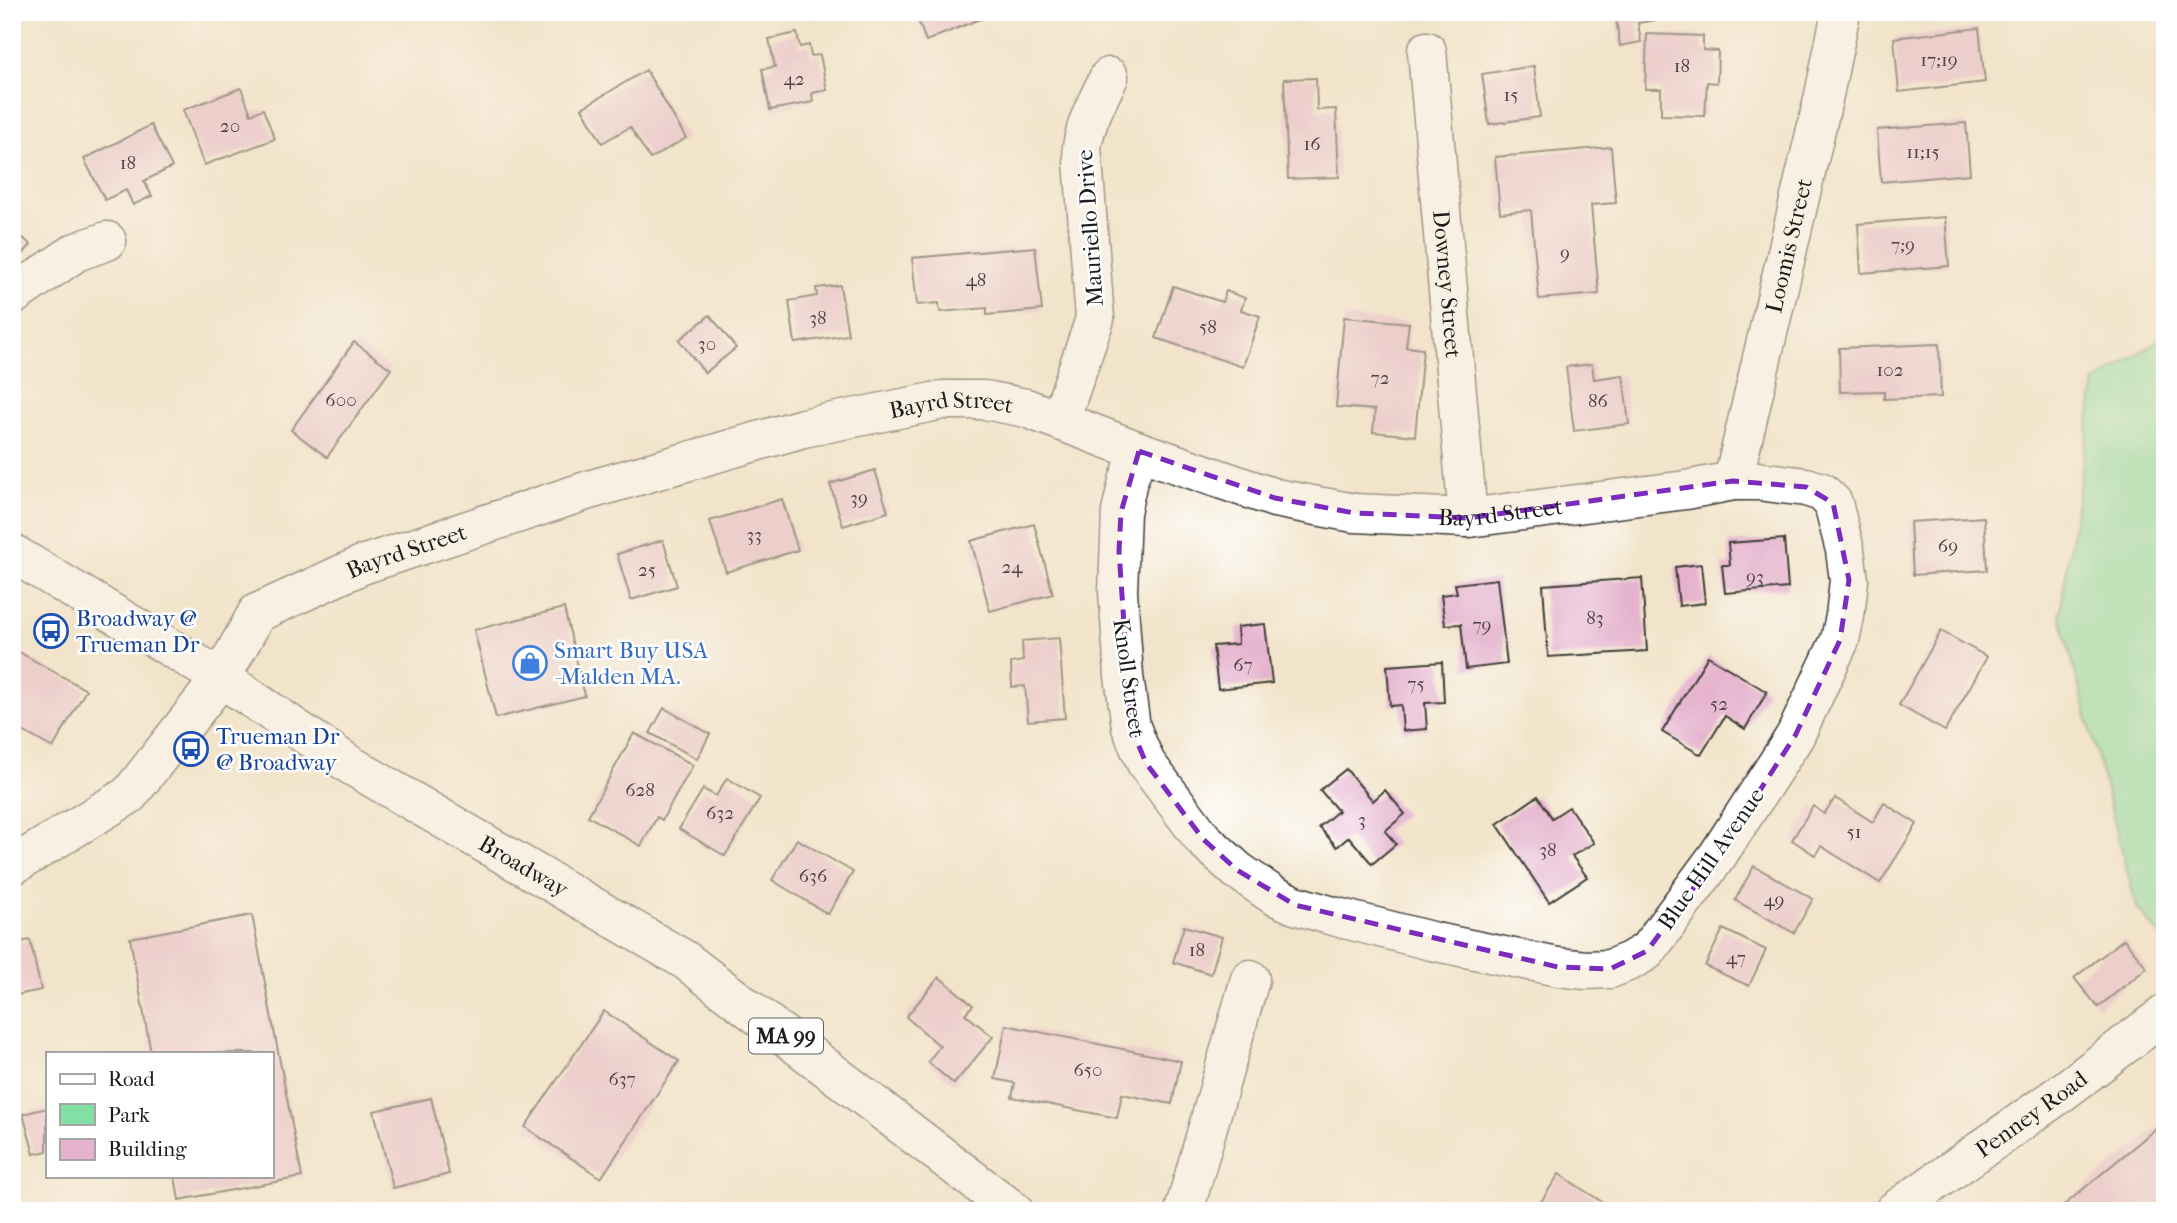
<svg xmlns="http://www.w3.org/2000/svg" width="2177" height="1223" viewBox="0 0 2177 1223" font-family="'IM FELL French Canon',serif">
  <style>
    .green { fill: #84dfa5; stroke: #507e60; stroke-width: 2 }
    .building { fill: #e5b3cd }
    .lines { fill: none; stroke-linecap: round; stroke-linejoin: round }
    .minor-casing { stroke: #3c3a36; stroke-width: 41 }
    .primary-casing { stroke: #3c3a36; stroke-width: 41 }
    .minor { stroke: #fff; stroke-width: 38 }
    .primary { stroke: #fff; stroke-width: 38 }
    .marked { fill: none; stroke: #7b2cbf; stroke-width: 5; stroke-dasharray: 14 9; stroke-linejoin: round }
    .labels { text-anchor: middle; dominant-baseline: central; stroke-width: 5; stroke-linejoin: round; paint-order: stroke }
    .number-label { font-size: 19px; fill: #4e4248 }
    .shield { fill: #fff; stroke: #606060; stroke-width: 2 }
    .shield-label { font-size: 21px; font-weight: bold; fill: #1c1c1c }
    .street-label { font-size: 23px; fill: #1c1c1c; stroke: #fff }
    .transit-label { font-size: 23px; fill: #164399; stroke: #fff; text-anchor: start }
    .shop-label { font-size: 23px; fill: #366cbe; stroke: #fff; text-anchor: start }
  </style>
  <rect width="100%" height="100%" fill="#fff"/>
  <filter id="ink" filterUnits="userSpaceOnUse"><feTurbulence type="fractalNoise" baseFrequency=".0143" numOctaves="2"/><feDisplacementMap in="SourceGraphic" scale="14" xChannelSelector="R" yChannelSelector="G"/><feConvolveMatrix kernelMatrix="1 2 1 2 8 2 1 2 1" color-interpolation-filters="sRGB"/></filter>
  <filter id="wash" filterUnits="userSpaceOnUse"><feTurbulence type="fractalNoise" baseFrequency=".00686" numOctaves="4" result="noise"/><feDisplacementMap in="SourceGraphic" scale="28" xChannelSelector="R" yChannelSelector="G"/><feGaussianBlur stdDeviation="1.57" result="paint"/><feColorMatrix in="noise" values="0 0 0 0 0 0 0 0 0 0 0 0 0 0 0 0 0 1.4 0 .05"/><feComposite in="paint" operator="in"/></filter>
  <g filter="url(#wash)">
    <rect width="100%" height="100%" fill="#f2e4ca"/>
    <path class="green" d="M2165 336V942L2137 908 2060 614 2095 382Z"/>
    <g id="blocks">
      <g class="building">
        <path d="M915 12H997L926 41Z"/>
        <path d="M1615 12H1692V14L1638 23 1641 42 1620 46Z"/>
        <path d="M1979 28 1985 82 1899 92 1894 38Z"/>
        <path d="M797 33 800 47 809 45 811 56 820 55 827 90 812 93 813 102 770 110 762 69 775 67 769 39Z"/>
        <path d="M1647 34 1703 36V50L1718 51 1717 83 1707 82 1705 116 1661 115V89H1645Z"/>
        <path d="M1534 66 1540 117 1489 124 1482 74Z"/>
        <path d="M646 70 686 138 650 159 630 127 602 143 582 108Z"/>
        <path d="M1316 78 1317 110 1336 109 1339 177 1288 179 1284 79Z"/>
        <path d="M241 88 251 114 263 109 275 139 204 165 183 110Z"/>
        <path d="M1966 123 1970 174 1881 182 1877 130Z"/>
        <path d="M151 125 172 167 144 181 152 196 133 205 126 190 105 200 84 159Z"/>
        <path d="M1611 147 1616 203 1591 205 1599 294 1539 299 1531 210 1500 213 1495 157Z"/>
        <path d="M1945 217 1949 266 1861 273 1858 224Z"/>
        <path d="M12 228 31 245 12 266Z"/>
        <path d="M1035 247 1042 310 987 315V308L940 312 939 303 917 305 912 258Z"/>
        <path d="M840 285 848 335 795 343 789 301 817 296 816 288Z"/>
        <path d="M1173 286 1222 302 1226 291 1245 298 1241 310 1260 316 1243 367 1156 338Z"/>
        <path d="M710 315 736 348 705 373 679 340Z"/>
        <path d="M1344 317 1409 323 1406 347 1423 349 1415 436 1373 432 1375 410 1336 407Z"/>
        <path d="M354 342 391 369 327 457 291 430Z"/>
        <path d="M1939 344 1941 397 1884 399V391L1840 392 1839 348Z"/>
        <path d="M1592 364 1594 379 1623 375 1629 424 1574 431 1566 367Z"/>
        <path d="M875 470 888 512 843 526 830 484Z"/>
        <path d="M782 499 798 550 726 572 710 521Z"/>
        <path d="M1984 517 1987 570 1913 575 1910 522Z"/>
        <path d="M1034 524 1053 594 990 611 971 541Z"/>
        <path d="M1784 539 1788 588 1725 593 1722 565H1730L1728 543Z"/>
        <path d="M663 540 677 586 631 600 617 554Z"/>
        <path d="M1701 564 1705 603 1679 606 1675 567Z"/>
        <path d="M1642 578 1647 651 1548 657 1543 585Z"/>
        <path d="M1497 579 1507 664 1466 669 1461 624 1445 625 1441 595 1457 593 1455 584Z"/>
        <path d="M564 608 585 696 496 718 474 630Z"/>
        <path d="M1265 624 1272 683 1218 689 1213 646 1238 644 1237 627Z"/>
        <path d="M1941 631 1987 657 1945 731 1899 705Z"/>
        <path d="M1059 638 1065 718 1028 721 1025 686 1012 687 1011 663 1023 661 1022 641Z"/>
        <path d="M12 648 86 690 53 748 12 725Z"/>
        <path d="M1708 656 1767 692 1745 729 1725 716 1701 755 1662 732Z"/>
        <path d="M1442 662 1444 702 1425 703 1427 729 1403 731 1401 705 1390 706 1387 666Z"/>
        <path d="M664 708 710 734 697 759 650 733Z"/>
        <path d="M634 733 693 765 662 820 657 817 641 846 588 816Z"/>
        <path d="M1346 769 1373 801 1385 790 1405 814 1385 831 1396 844 1372 864 1349 837 1337 847 1319 827 1338 811 1320 790Z"/>
        <path d="M727 778 760 798 725 856 679 829 703 789 716 796Z"/>
        <path d="M1538 796 1552 818 1569 807 1594 843 1572 856 1587 877 1549 902 1497 824Z"/>
        <path d="M1835 798 1873 822 1884 803 1917 824 1880 883 1821 846 1815 855 1792 840 1813 806 1824 814Z"/>
        <path d="M797 839 853 872 828 914 772 880Z"/>
        <path d="M1754 866 1813 899 1794 933 1735 900Z"/>
        <path d="M252 915 302 1177 179 1200 175 1176H271V1053H151L130 938Z"/>
        <path d="M1184 926 1222 937 1211 974 1173 962Z"/>
        <path d="M1723 929 1766 950 1749 986 1705 966Z"/>
        <path d="M2124 939 2147 968 2098 1007 2074 978Z"/>
        <path d="M30 940 41 990 12 996V944Z"/>
        <path d="M939 977 973 1005 965 1014 993 1037 954 1084 928 1062 940 1046 906 1017Z"/>
        <path d="M604 1011 679 1061 601 1178 525 1127Z"/>
        <path d="M1006 1025 1181 1061 1172 1104 1122 1094 1117 1118 1012 1097 1015 1083 995 1079Z"/>
        <path d="M431 1098 449 1174 393 1188 374 1111Z"/>
        <path d="M47 1108V1151L34 1154 23 1114Z"/>
        <path d="M2165 1121V1211H2057Z"/>
        <path d="M1559 1174 1616 1211H1535Z"/>
      </g>
    </g>
  </g>
  <g filter="url(#ink)">
    <use href="#blocks" fill-opacity="0" stroke="#3c3a36" stroke-width="2"/>
    <g class="lines">
      <g class="minor-casing">
        <g id="minor">
          <path id="s1" d="M1427 51 1468 518"/>
          <path d="M12 296 76 252 107 241"/>
          <path d="M1060 420 1095 319 1082 147C1086 121 1098 100 1109 77"/>
          <path id="s2" d="M1733 481 1823 100 1841 12"/>
          <path id="s3" d="M12 866 129 795 221 678 257 613 362 565 589 490 803 428 943 400H985L1026 408 1139 451 1275 498 1354 513 1468 518 1686 490 1733 481H1758L1806 487 1822 492 1833 503 1845 550 1849 580 1845 616 1840 640 1795 736 1718 855 1647 951 1630 961 1610 969 1586 970 1558 967 1431 941 1333 916 1295 905 1273 895 1237 870 1203 839 1146 763 1139 747 1131 727 1124 676 1118 591 1121 512 1128 481 1139 451"/>
          <path d="M1184 1211 1250 979"/>
          <path id="s4" d="M1894 1211 2060 1094 2165 1014"/>
        </g>
      </g>
      <g class="primary-casing">
        <g id="primary">
          <path id="s5" d="M12 553 221 678 352 766 685 960 1014 1211"/>
        </g>
      </g>
      <use href="#minor" class="minor"/>
      <use href="#primary" class="primary"/>
    </g>
  </g>
  <path d="M0 0H2177V1223H0ZM1139 451 1275 498 1354 513 1468 518 1733 481 1806 487 1833 503 1849 580 1840 640 1795 736 1718 855 1647 951 1610 969 1558 967 1295 905 1237 870 1203 839 1146 763 1131 727 1119 551 1121 512Z" fill="#f2e4ca" fill-opacity=".55" fill-rule="evenodd"/>
  <path class="marked" d="M1139 451 1275 498 1354 513 1468 518 1733 481 1806 487 1833 503 1849 580 1840 640 1795 736 1718 855 1647 951 1610 969 1558 967 1295 905 1237 870 1203 839 1146 763 1131 727 1119 551 1121 512Z"/>
  <defs>
    <g id="bus-ring" transform="scale(1.75)"><circle r="9.5" fill="#fff" stroke="#1a4fb4" stroke-width="1.5"/><path d="M-5-6H5V4H4V6H2V4H-2V6H-4V4H-5ZM-3.5-4V0h7V-4ZM-3.5 1.2v1.5H-2V1.2ZM2 1.2v1.5H3.5V1.2Z" fill="#1a4fb4"/></g>
    <g id="shop-ring" transform="scale(1.75)"><circle r="9.5" fill="#fff" stroke="#3f7fe0" stroke-width="1.5"/><path d="M-5-2.5h2.3a2.7 3.5 0 0 1 5.4 0H5L5.5 6h-11ZM-1.5-2.5h3a1.5 2.3 0 0 0-3 0Z" fill="#3f7fe0"/></g>
  </defs>
  <g fill-rule="evenodd">
    <use href="#bus-ring" x="51" y="631"/>
    <use href="#shop-ring" x="530" y="663"/>
    <use href="#bus-ring" x="191" y="749"/>
  </g>
  <g class="labels">
    <g class="number-label">
      <text x="1939" y="60">17;19</text>
      <text x="1682" y="66">18</text>
      <text x="794" y="79">42</text>
      <text x="1511" y="95">15</text>
      <text x="230" y="126">20</text>
      <text x="1312" y="144">16</text>
      <text x="1923" y="152">11;15</text>
      <text x="128" y="163">18</text>
      <text x="1903" y="245">7;9</text>
      <text x="1565" y="253">9</text>
      <text x="976" y="280">48</text>
      <text x="818" y="318">38</text>
      <text x="1208" y="327">58</text>
      <text x="707" y="344">30</text>
      <text x="1890" y="370">102</text>
      <text x="1380" y="378">72</text>
      <text x="341" y="400">600</text>
      <text x="1598" y="401">86</text>
      <text x="859" y="498">39</text>
      <text x="754" y="535">33</text>
      <text x="1948" y="546">69</text>
      <text x="1012" y="567">24</text>
      <text x="647" y="570">25</text>
      <text x="1755" y="577">93</text>
      <text x="1595" y="618">83</text>
      <text x="1482" y="625">79</text>
      <text x="1243" y="665">67</text>
      <text x="1416" y="684">75</text>
      <text x="1719" y="704">52</text>
      <text x="640" y="790">628</text>
      <text x="720" y="813">632</text>
      <text x="1362" y="820">3</text>
      <text x="1854" y="832">51</text>
      <text x="1548" y="850">38</text>
      <text x="813" y="876">636</text>
      <text x="1774" y="900">49</text>
      <text x="1197" y="950">18</text>
      <text x="1736" y="958">47</text>
      <text x="1088" y="1070">650</text>
      <text x="622" y="1079">637</text>
    </g>
    <rect class="shield" x="749" y="1018.5" width="74" height="35" rx="5"/>
    <g class="shield-label">
      <text x="786" y="1036">MA 99</text>
    </g>
    <g class="street-label">
      <text transform="translate(1090 228) rotate(-94)">Mauriello Drive</text>
      <text stroke="none"><textPath href="#s2" startOffset="242">Loomis Street</textPath></text>
      <text stroke="none"><textPath href="#s1" startOffset="234">Downey Street</textPath></text>
      <text stroke="none"><textPath href="#s3" startOffset="1088">Bayrd Street</textPath></text>
      <text stroke="none"><textPath href="#s3" startOffset="1656">Bayrd Street</textPath></text>
      <text stroke="none"><textPath href="#s3" startOffset="522">Bayrd Street</textPath></text>
      <text transform="translate(1129 678) rotate(82)">Knoll Street</text>
      <text transform="translate(1711 859) rotate(-55)">Blue Hill Avenue</text>
      <text stroke="none"><textPath href="#s5" startOffset="600">Broadway</textPath></text>
      <text stroke="none"><textPath href="#s4" startOffset="168">Penney Road</textPath></text>
    </g>
    <g class="transit-label">
      <text x="76" y="618">Broadway @<tspan x="76" dy="26">Trueman Dr</tspan></text>
      <text x="216" y="736">Trueman Dr<tspan x="216" dy="26">@ Broadway</tspan></text>
    </g>
    <g class="shop-label">
      <text x="554" y="650">Smart Buy USA<tspan x="554" dy="26">-Malden MA.</tspan></text>
    </g>
  </g>
  <rect width="2177" height="1223" fill="none" stroke="#fff" stroke-width="42"/>
  <rect x="46" y="1052" width="228" height="126" fill="#ffffff" stroke="#a4a4a4" stroke-width="2"/>
  <rect x="60" y="1074" width="35" height="10" fill="#ffffff" stroke="#a4a4a4" stroke-width="2"/>
  <text x="108" y="1086" font-size="21" fill="#1c1c1c">Road</text>
  <rect x="60" y="1104" width="35" height="21" fill="#84dfa5" stroke="#a4a4a4" stroke-width="2"/>
  <text x="108" y="1122" font-size="21" fill="#1c1c1c">Park</text>
  <rect x="60" y="1139" width="35" height="21" fill="#e5b3cd" stroke="#a4a4a4" stroke-width="2"/>
  <text x="108" y="1156" font-size="21" fill="#1c1c1c">Building</text>
</svg>
